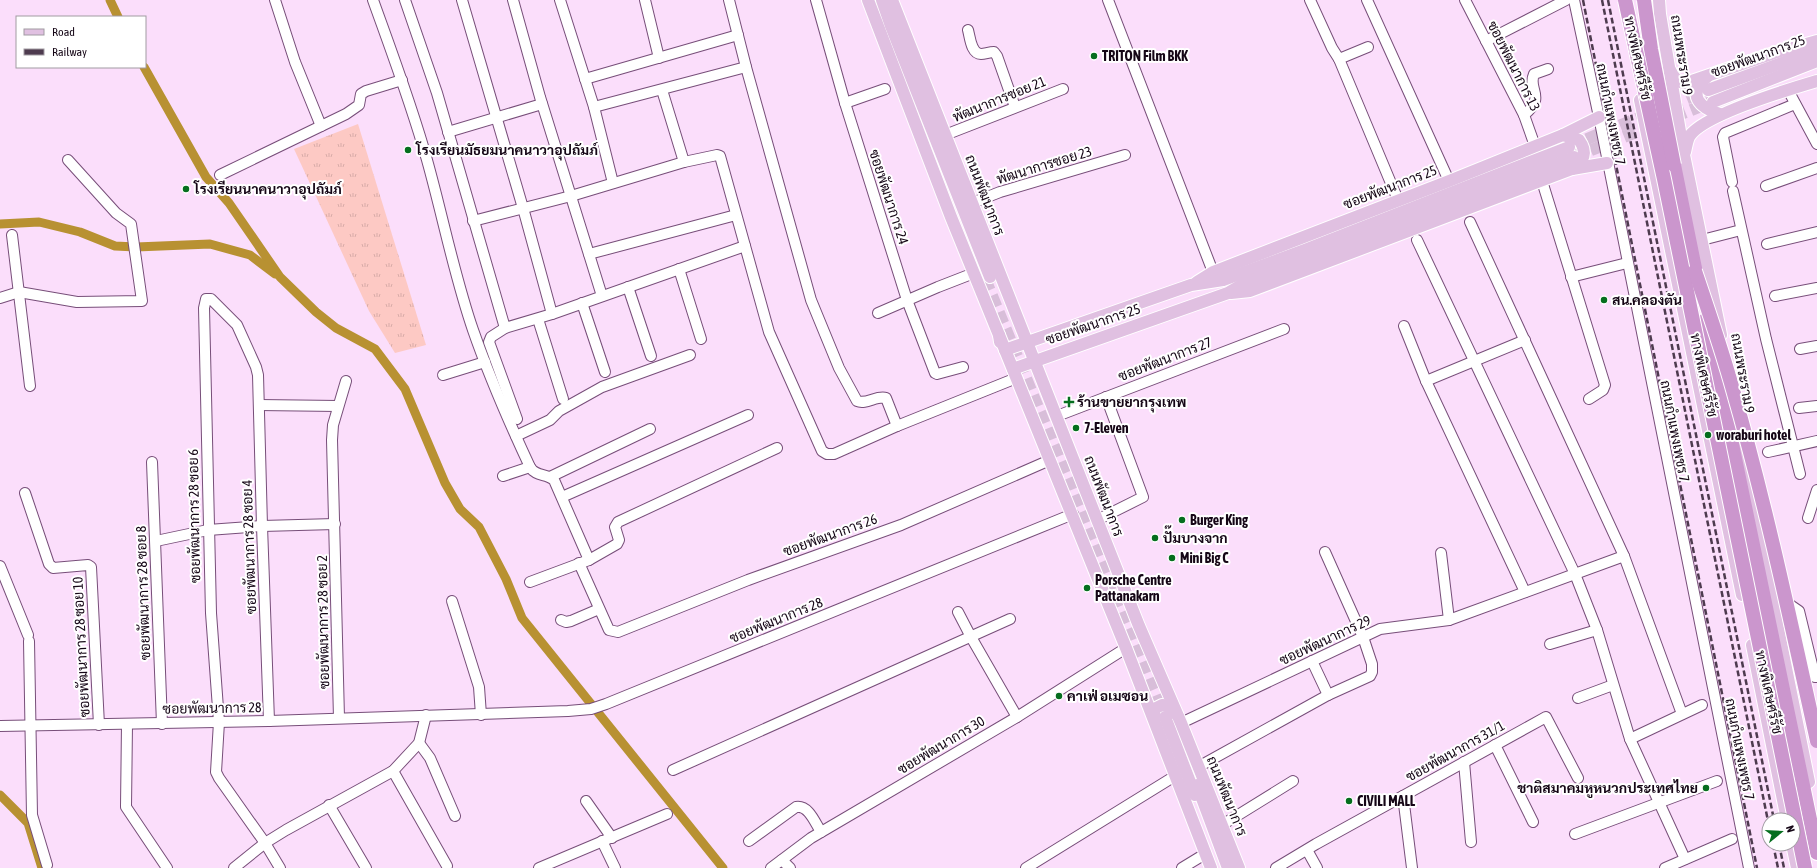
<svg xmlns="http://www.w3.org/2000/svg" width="1817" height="868" viewBox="0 0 1817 868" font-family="'Asap Condensed',Sarabun,sans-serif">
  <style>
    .grass { fill: url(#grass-tufts) }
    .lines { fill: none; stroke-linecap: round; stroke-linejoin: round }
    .canal { stroke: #b89132; stroke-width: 9 }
    .major-tunnel { stroke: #d8bed9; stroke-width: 12; stroke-dasharray: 12 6; stroke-linecap: butt }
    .minor-casing { stroke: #774e79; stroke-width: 12 }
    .major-casing { stroke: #fff; stroke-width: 14 }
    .highway-casing { stroke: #fff; stroke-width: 16 }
    .minor { stroke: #fff; stroke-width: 10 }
    .major { stroke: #e0c0e1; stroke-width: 12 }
    .highway { stroke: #cb96cd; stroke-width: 14 }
    .rail { stroke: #4e3b4f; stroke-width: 2.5; stroke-dasharray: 6 3; stroke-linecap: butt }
    .highway-bridge-casing { stroke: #fff; stroke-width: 16; stroke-linecap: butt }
    .highway-bridge { stroke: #cb96cd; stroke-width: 14 }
    .poi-dot { fill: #056e1e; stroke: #fff; stroke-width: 1.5 }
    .labels { text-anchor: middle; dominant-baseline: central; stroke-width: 4; stroke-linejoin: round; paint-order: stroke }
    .street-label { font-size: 14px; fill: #150616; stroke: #fff }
    .poi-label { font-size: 14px; font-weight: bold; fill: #150616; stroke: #fff; text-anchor: start }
  </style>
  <defs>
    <pattern id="grass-tufts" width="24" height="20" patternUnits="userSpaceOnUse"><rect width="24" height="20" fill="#fdc9c4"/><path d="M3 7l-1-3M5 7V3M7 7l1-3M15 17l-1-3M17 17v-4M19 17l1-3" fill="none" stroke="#d8aba8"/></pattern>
  </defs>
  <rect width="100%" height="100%" fill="#fbdefb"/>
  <path class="grass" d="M358 124 426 345 395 353 369 311 294 149Z"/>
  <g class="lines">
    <g class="canal">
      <path d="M110 0 118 17"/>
      <path d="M144 67 206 177 229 203 280 277 316 312 336 328 375 349 405 389 445 483 460 509 479 527 506 579 522 618 723 868"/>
      <path d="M0 224 39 222 80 232 115 246 136 247 210 244 250 255 275 274"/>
      <path d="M0 795 28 823 42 868"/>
    </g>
    <g class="major-tunnel">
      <path d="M1570 146 1705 91"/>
      <path d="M1574 157 1711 102"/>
      <path d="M985 279 1165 715"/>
    </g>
    <g class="minor-casing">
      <g id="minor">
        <path d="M275 0 295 62 321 126"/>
        <path d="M373 0C392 53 412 106 427 160 443 217 454 275 473 330 489 376 509 422 530 467 536 477 546 473 554 480L589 560"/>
        <path d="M405 0 437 93 505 328"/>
        <path d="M462 0 523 208 552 314"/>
        <path d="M513 0 540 97 602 296"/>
        <path d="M560 0 594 107 613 183"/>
        <path d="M645 0 659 58"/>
        <path d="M729 0 746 67 811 300 839 368 857 401C866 405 877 395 886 398L897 426 1014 379"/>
        <path d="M816 0 845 103 907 300 935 373 937 374 963 367"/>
        <path d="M1108 0 1213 272"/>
        <path d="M1310 0 1332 48 1339 59 1398 200"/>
        <path d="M1367 0 1449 181"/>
        <path d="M1465 0 1524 115 1535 146"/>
        <path d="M1574 0 1599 117 1749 868"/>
        <path d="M968 30C970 37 971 54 981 54 985 54 989 52 994 52L997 56 1015 107"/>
        <path d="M1486 41 1566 0"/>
        <path d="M1339 59 1368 47"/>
        <path d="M585 79 738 35"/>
        <path d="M662 90 684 162"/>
        <path d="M1788 90 1817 144"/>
        <path d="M845 103 885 89"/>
        <path d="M594 107 746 67"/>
        <path d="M1524 115C1547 96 1527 90 1534 74L1548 69"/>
        <path d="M448 132 542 104"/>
        <path d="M945 135 1063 89"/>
        <path d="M220 175 346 114 359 105 361 94 366 91 402 80"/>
        <path d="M1542 181 1605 385 1603 390 1589 399"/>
        <path d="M1732 182 1723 137 1725 133 1795 104"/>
        <path d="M1766 186 1817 168"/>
        <path d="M1733 191 1766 339 1800 474"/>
        <path d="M972 203 1000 192 1125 155"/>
        <path d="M473 221 571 196 684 162 717 155 720 156 769 332 822 451 827 454H834L897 426"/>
        <path d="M1470 222 1624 556 1682 714"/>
        <path d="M12 235 30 386"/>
        <path d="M1417 240 1575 574 1597 630 1630 739 1685 859"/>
        <path d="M1702 240 1741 230"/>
        <path d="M1767 244 1817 232"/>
        <path d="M589 254 736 215"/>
        <path d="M679 269 701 339"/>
        <path d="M1571 277 1627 263"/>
        <path d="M628 287 651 356"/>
        <path d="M1775 296 1817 288"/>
        <path d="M0 298 19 292 77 302 142 301 131 224 116 213 68 160"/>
        <path d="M582 303 605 372"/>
        <path d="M878 313 938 287 974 273"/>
        <path d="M538 319 563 399"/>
        <path d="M1404 326 1426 381 1525 592"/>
        <path d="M1800 349 1817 346"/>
        <path d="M443 375 485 362"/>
        <path d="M1426 381 1525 340"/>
        <path d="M259 405 338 406"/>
        <path d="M1799 408 1817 406"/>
        <path d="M1057 416 1284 329"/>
        <path d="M517 419 489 342 491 337 505 328 552 314 745 246"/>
        <path d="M516 436 550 420 559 411 602 387 690 355"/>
        <path d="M1768 452 1817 441"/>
        <path d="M152 462 162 724"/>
        <path d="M503 476 530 467"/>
        <path d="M550 477 650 429"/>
        <path d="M25 493 49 564 53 568 88 565 91 567 99 725"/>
        <path d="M562 497 748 415"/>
        <path d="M1808 518 1817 490"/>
        <path d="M1097 520 1143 497 1106 397"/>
        <path d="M156 541 208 530 262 526 335 524"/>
        <path d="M1441 553 1449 620"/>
        <path d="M579 563 609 630 618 632 748 580 901 525 1050 460"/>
        <path d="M0 566 28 635"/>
        <path d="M530 582 589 560 617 544 619 540 615 527 618 522 777 448"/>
        <path d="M1783 600 1799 611 1815 677H1817"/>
        <path d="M452 601 479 687 481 715"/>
        <path d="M958 612 971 637 1017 717"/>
        <path d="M561 620 566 622 571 621 599 609"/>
        <path d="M29 641 32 815 47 865"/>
        <path d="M1550 644 1597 630"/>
        <path d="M1312 661 1328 695"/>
        <path d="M1578 698 1613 685"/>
        <path d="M339 718 332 440 333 425 346 381"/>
        <path d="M269 721 262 526 258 375 256 367 237 325 211 299H206L204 308 211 613 219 722 216 772 219 778 265 843 280 868"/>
        <path d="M1181 723 1380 629 1449 620 1624 556"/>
        <path d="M127 724 126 807 167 868"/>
        <path d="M0 726 269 721 568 711 591 709 606 704 1073 514"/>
        <path d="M1630 739 1702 705"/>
        <path d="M419 743 430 758 455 816"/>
        <path d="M1495 745 1533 822"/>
        <path d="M1464 762 1471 842"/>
        <path d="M1198 767 1328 695 1370 676 1372 672V664L1363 637 1325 552"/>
        <path d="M673 770 1010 619"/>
        <path d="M393 771 447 866"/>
        <path d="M1403 796 1412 868"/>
        <path d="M586 801 612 838"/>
        <path d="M329 805 366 868"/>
        <path d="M1222 825 1293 781"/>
        <path d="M1575 834 1717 781"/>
        <path d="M602 841 615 868"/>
        <path d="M749 841 796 807C809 805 815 823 821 832"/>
        <path d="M1307 850 1317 868"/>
        <path d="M782 860 790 868"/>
        <path d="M234 868 265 843 286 830 393 771 419 743 426 715"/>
        <path d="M539 868 667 814"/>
        <path d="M771 868 811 838 1017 717 1126 648"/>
        <path d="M1026 868 1175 776"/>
        <path d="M1182 868 1205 854"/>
        <path d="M1276 868 1316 844 1546 717 1578 778"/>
        <path d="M1665 868 1732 839"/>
      </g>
    </g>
    <g class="major-casing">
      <g id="major">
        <path d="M868 0 951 217 999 335 1000 342"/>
        <path d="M882 0 891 26 990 277"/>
        <path d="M892 0 1139 626 1181 723 1239 868"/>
        <path d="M1659 0 1660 14 1684 155 1721 335"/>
        <path d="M1670 70C1674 77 1677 83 1686 83L1774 53 1817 41"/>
        <path d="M1707 77C1686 95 1700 108 1720 114"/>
        <path d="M1708 90 1817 50"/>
        <path d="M1640 100 1742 595"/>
        <path d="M1713 102 1817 61"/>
        <path d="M1563 135 1579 140C1588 152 1584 162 1572 169"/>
        <path d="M1685 152C1686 148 1687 141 1689 137 1702 115 1790 89 1817 81"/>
        <path d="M1197 282 1213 272 1449 181 1563 135 1599 117"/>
        <path d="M1231 293 1250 291 1572 169 1607 163"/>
        <path d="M999 335 1126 648 1211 868"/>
        <path d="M1005 350 1191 285 1223 280 1305 250 1569 147"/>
        <path d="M1013 369 1228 293 1245 283 1574 157"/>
        <path d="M1738 430 1809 782"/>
        <path d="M1752 645 1787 820"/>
        <path d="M1165 717 1195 795"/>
        <path d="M1154 718V709L1162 705 1167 706 1176 714"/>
        <path d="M1197 785 1228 868"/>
        <path d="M1792 844 1797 868"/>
      </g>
    </g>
    <g class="highway-casing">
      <g id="highway">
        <path d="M1674 165 1698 283"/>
        <path d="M1706 319 1817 853"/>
      </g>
    </g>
    <use href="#minor" class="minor"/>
    <use href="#major" class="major"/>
    <use href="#highway" class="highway"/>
    <g class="rail">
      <path d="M1583 0 1757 868"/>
      <path d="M1602 0 1769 826"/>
      <path d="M1608 0 1774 820"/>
      <path d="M1773 844 1778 868"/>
      <path d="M1779 844 1784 868"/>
    </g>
    <g class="highway-bridge-casing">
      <g id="highway-bridge">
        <path d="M1625 0 1664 179 1805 868"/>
        <path d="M1644 0 1651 49 1674 165"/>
        <path d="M1695 271C1708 310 1722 350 1733 390 1766 505 1791 623 1817 741"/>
      </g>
    </g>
    <use href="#highway-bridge" class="highway-bridge"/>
  </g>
  <g class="poi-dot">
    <circle cx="1094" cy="56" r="4"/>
    <circle cx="408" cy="150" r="4"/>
    <circle cx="186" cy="189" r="4"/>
    <circle cx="1604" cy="300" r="4"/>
    <path d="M1067 396h4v4h4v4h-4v4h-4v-4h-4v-4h4z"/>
    <circle cx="1076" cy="428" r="4"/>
    <circle cx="1708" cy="435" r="4"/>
    <circle cx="1182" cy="520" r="4"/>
    <circle cx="1155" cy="538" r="4"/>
    <circle cx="1172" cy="558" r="4"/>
    <circle cx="1087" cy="588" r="4"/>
    <circle cx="1059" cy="696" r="4"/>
    <circle cx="1706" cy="788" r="4"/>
    <circle cx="1349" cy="801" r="4"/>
  </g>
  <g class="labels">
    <g class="street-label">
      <text transform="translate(1682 55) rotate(81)">ถนนพระราม 9</text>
      <text transform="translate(1758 56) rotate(-20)">ซอยพัฒนาการ 25</text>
      <text transform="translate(1638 58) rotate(78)">ทางพิเศษศรีรัช</text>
      <text transform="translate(1514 66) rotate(63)">ซอยพัฒนาการ 13</text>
      <text transform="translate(999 99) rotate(-22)">พัฒนาการซอย 21</text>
      <text transform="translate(1611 114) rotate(79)">ถนนกำแพงเพชร 7</text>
      <text transform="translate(1044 165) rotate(-17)">พัฒนาการซอย 23</text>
      <text transform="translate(1390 187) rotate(-21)">ซอยพัฒนาการ 25</text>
      <text transform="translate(985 195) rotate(69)">ถนนพัฒนาการ</text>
      <text transform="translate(889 197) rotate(72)">ซอยพัฒนาการ 24</text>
      <text transform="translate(1093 324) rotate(-19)">ซอยพัฒนาการ 25</text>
      <text transform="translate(1165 359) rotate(-21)">ซอยพัฒนาการ 27</text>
      <text transform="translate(1743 373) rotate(80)">ถนนพระราม 9</text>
      <text transform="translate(1704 375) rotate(78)">ทางพิเศษศรีรัช</text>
      <text transform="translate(1675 431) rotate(79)">ถนนกำแพงเพชร 7</text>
      <text transform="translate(1104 496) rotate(69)">ถนนพัฒนาการ</text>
      <text transform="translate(194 516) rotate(-91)">ซอยพัฒนาการ 28 ซอย 6</text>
      <text transform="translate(830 535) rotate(-20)">ซอยพัฒนาการ 26</text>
      <text transform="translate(249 547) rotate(-92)">ซอยพัฒนาการ 28 ซอย 4</text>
      <text transform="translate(143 593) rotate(-92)">ซอยพัฒนาการ 28 ซอย 8</text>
      <text transform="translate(776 620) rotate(-22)">ซอยพัฒนาการ 28</text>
      <text transform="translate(323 622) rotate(-91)">ซอยพัฒนาการ 28 ซอย 2</text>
      <text transform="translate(1325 640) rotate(-25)">ซอยพัฒนาการ 29</text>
      <text transform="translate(81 647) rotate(-93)">ซอยพัฒนาการ 28 ซอย 10</text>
      <text transform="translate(1769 692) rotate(78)">ทางพิเศษศรีรัช</text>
      <text transform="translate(212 708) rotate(-1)">ซอยพัฒนาการ 28</text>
      <text transform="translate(941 745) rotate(-31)">ซอยพัฒนาการ 30</text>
      <text transform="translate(1740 749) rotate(79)">ถนนกำแพงเพชร 7</text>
      <text transform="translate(1455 751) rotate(-29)">ซอยพัฒนาการ 31/1</text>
      <text transform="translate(1227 796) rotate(68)">ถนนพัฒนาการ</text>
    </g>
    <g class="poi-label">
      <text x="1102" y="56">TRITON Film BKK</text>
      <text x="416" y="150">โรงเรียนมัธยมนาคนาวาอุปถัมภ์</text>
      <text x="194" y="189">โรงเรียนนาคนาวาอุปถัมภ์</text>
      <text x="1612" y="300">สน.คลองตัน</text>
      <text x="1077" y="402">ร้านขายยากรุงเทพ</text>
      <text x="1084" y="428">7-Eleven</text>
      <text x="1716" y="435">woraburi hotel</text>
      <text x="1190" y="520">Burger King</text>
      <text x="1163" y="538">ปั๊มบางจาก</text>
      <text x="1180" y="558">Mini Big C</text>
      <text x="1095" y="580">Porsche Centre<tspan x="1095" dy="16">Pattanakarn</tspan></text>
      <text x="1067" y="696">คาเฟ่ อเมซอน</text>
      <text x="1698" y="788" text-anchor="end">ชาติสมาคมหูหนวกประเทศไทย</text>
      <text x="1357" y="801">CIVILI MALL</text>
    </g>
  </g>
  <rect x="16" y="16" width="130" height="52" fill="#ffffff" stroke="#a19ba2"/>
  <rect x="24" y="29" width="20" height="6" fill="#e0c0e1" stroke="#a19ba2"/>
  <text x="52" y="36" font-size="12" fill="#150616">Road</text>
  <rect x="24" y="49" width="20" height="6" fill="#4e3b4f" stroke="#a19ba2"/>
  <text x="52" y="56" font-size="12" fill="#150616">Railway</text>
  <g transform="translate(1781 832) rotate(72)"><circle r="19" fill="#ffffff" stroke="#a19ba2"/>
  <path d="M0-3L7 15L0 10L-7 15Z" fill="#056e1e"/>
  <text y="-6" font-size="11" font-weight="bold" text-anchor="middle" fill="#150616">N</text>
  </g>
</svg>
